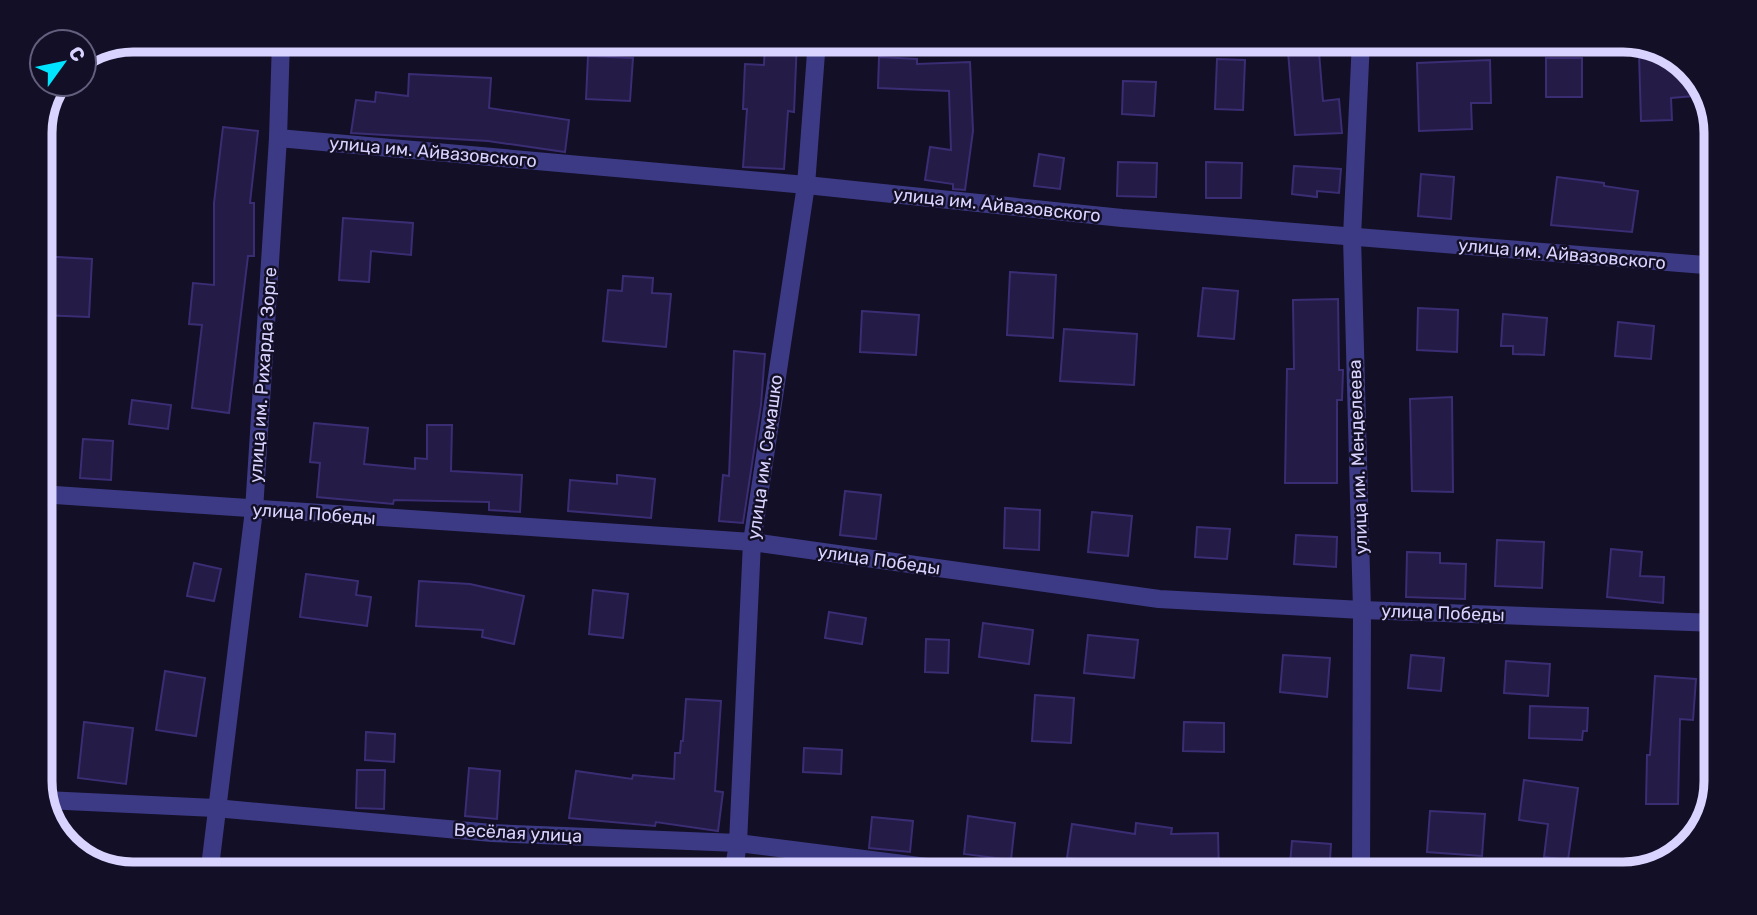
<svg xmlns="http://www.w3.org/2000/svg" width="1757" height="915" viewBox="0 0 1757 915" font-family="Rubik,sans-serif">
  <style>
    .building { fill: #241b47; stroke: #3b2d73; stroke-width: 2 }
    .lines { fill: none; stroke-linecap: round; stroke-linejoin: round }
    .minor { stroke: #3d3a85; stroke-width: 18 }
    .labels { text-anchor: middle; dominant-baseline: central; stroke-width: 5; stroke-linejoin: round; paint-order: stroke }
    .street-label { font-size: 18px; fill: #d9d4ff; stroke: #130f26 }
    .rim { fill: none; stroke: #d9d4ff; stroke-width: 9 }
  </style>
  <rect width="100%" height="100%" fill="#130f26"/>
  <g class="building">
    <path d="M765 40H797L794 112 788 111 784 169 743 167 747 109H743L745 64 764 65Z"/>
    <path d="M1287 40H1318L1323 101 1339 99 1342 133 1295 135Z"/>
    <path d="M1669 53 1701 82 1706 95 1671 98 1672 120 1641 121 1639 54Z"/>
    <path d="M588 56 633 58 630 101 586 99Z"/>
    <path d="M879 57 917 59V64L970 62 973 131 965 190 953 189V184L925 180 930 147 951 150 949 91 878 88Z"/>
    <rect x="1546" y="58" width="36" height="39"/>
    <path d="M1217 59 1245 60 1243 110 1215 109Z"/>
    <path d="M1490 60 1491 103H1471L1472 129 1419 131 1417 63Z"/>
    <path d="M409 74 491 78 489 108 569 120 565 152 488 141 351 133 356 100 375 102 376 92 408 96Z"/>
    <path d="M1123 81 1156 82 1154 116 1122 114Z"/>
    <path d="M223 127 258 131 250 203H254V256H248L229 413 192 408 202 325 189 324 193 283 214 285V203Z"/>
    <path d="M1039 154 1064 158 1060 189 1034 186Z"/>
    <path d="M1118 162 1157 163 1156 197 1117 196Z"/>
    <path d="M1206 162 1242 163 1241 198H1206Z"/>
    <path d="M1294 166 1341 169 1339 193 1317 191V197L1292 194Z"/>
    <path d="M1421 174 1454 177 1451 219 1418 216Z"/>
    <path d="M1557 177 1604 183V186L1638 191 1632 232 1551 225Z"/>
    <path d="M343 218 413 223 411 255 371 251 369 282 339 280Z"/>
    <path d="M40 256 92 259 89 317 40 315Z"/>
    <path d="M1010 272 1056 275 1053 338 1007 335Z"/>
    <path d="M623 276 653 278 652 293 671 294 666 347 603 341 608 290 622 291Z"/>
    <path d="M1203 288 1238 291 1234 339 1198 336Z"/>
    <path d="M1338 299 1339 370H1343L1342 400H1337V483H1285L1287 369H1294L1293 300Z"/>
    <path d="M1418 308 1458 310 1457 352 1417 350Z"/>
    <path d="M862 311 919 315 916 355 860 352Z"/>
    <path d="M1503 314 1547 318 1544 355 1513 354V346H1501Z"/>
    <path d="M1618 322 1654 326 1651 359 1615 356Z"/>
    <path d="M1064 329 1137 334 1134 385 1060 381Z"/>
    <path d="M734 351 765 354 761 405 743 523 719 521 723 475 729 476Z"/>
    <path d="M1452 397 1453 492 1412 491 1410 399Z"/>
    <path d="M132 400 171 405 168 429 129 424Z"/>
    <path d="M314 423 368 428 364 464 415 469V458L427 459V425H452L451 471 522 475 520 512 489 510V502L394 500 393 504 317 497 320 463 310 462Z"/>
    <path d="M83 439 113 441 111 480 80 478Z"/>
    <path d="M617 475 655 479 651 518 568 511 570 480 617 484Z"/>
    <path d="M845 491 881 495 876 539 840 535Z"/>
    <path d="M1005 508 1040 510 1039 550 1004 548Z"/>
    <path d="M1092 512 1132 516 1128 556 1088 552Z"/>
    <path d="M1197 527 1230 529 1227 559 1195 557Z"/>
    <path d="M1296 535 1337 537 1336 567 1294 564Z"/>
    <path d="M1497 540 1544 542 1542 588 1495 586Z"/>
    <path d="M1611 549 1642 552 1640 576 1664 577 1663 603 1607 597Z"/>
    <path d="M1407 552 1440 553V563L1466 564 1465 599 1406 597Z"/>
    <path d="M194 563 221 569 214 601 187 596Z"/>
    <path d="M306 574 358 581 356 595 371 597 367 626 300 617Z"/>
    <path d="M419 581 470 584 524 596 514 644 482 637 483 630 416 626Z"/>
    <path d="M593 590 628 594 623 638 589 634Z"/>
    <path d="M829 612 866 618 862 644 825 638Z"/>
    <path d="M983 623 1033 630 1029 664 979 657Z"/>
    <path d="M1088 635 1138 640 1134 678 1084 673Z"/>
    <path d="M926 639 949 640 948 673 925 672Z"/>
    <path d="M1283 655 1330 658 1327 697 1280 692Z"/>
    <path d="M1411 655 1444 658 1441 691 1408 688Z"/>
    <path d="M1506 661 1550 664 1548 696 1504 693Z"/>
    <path d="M165 671 205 678 196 736 156 730Z"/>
    <path d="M1655 676 1696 679 1693 720 1680 719 1678 804H1646L1647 755H1650Z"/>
    <path d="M1035 695 1074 698 1071 743 1032 741Z"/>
    <path d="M686 699 721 701 715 791 723 792 718 831 656 822 655 826 569 818 576 771 632 779 633 775 674 779 675 753H680L681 741H683Z"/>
    <path d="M1530 706 1588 708 1587 731H1583L1582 740 1529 738Z"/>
    <path d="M84 722 133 728 126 784 78 778Z"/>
    <path d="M1184 722 1224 723V752L1183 751Z"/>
    <path d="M366 732 395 734 394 762 365 760Z"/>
    <path d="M804 748 842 750 841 774 803 772Z"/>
    <path d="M469 768 500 771 497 819 465 816Z"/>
    <path d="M357 770H385L384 809 356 808Z"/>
    <path d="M1524 780 1578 788 1568 860 1544 857 1548 824 1519 820Z"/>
    <path d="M1430 811 1485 814 1482 856 1427 852Z"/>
    <path d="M968 816 1015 823 1011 860 964 854Z"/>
    <path d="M872 817 913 821 910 852 869 848Z"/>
    <path d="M1136 823 1172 828 1171 834 1218 833 1219 875H1187L1067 858 1072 824 1135 834Z"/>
    <path d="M1292 841 1331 844 1329 875H1289Z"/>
  </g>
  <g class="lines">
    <g class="minor">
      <path d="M1361 40 1352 237 1362 610 1361 875"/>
      <path d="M278 138 806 185 1122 218 1717 266"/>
      <path d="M40 494 752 542 1159 599 1362 610 1717 623"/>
      <path d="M45 800 215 808 492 833 738 843 990 875"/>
      <path d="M209 875 254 510 278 138 281 40"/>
      <path d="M733 875 738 843 752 542 806 185 817 40"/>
    </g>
  </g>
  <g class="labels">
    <g class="street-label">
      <text transform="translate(433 152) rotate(5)">улица им. Айвазовского</text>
      <text transform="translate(997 205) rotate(6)">улица им. Айвазовского</text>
      <text transform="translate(1562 254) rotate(5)">улица им. Айвазовского</text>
      <text transform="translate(263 375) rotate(-86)">улица им. Рихарда Зорге</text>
      <text transform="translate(765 457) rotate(-82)">улица им. Семашко</text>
      <text transform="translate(1358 457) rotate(-92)">улица им. Менделеева</text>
      <text transform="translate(314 514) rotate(4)">улица Победы</text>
      <text transform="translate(879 560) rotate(8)">улица Победы</text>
      <text transform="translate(1443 613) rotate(2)">улица Победы</text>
      <text transform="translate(518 833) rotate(3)">Весёлая улица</text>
    </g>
  </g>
  <path d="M0 0H1757V915H0ZM133 52H1623A81 81 0 0 1 1704 133V781A81 81 0 0 1 1623 862H133A81 81 0 0 1 52 781V133A81 81 0 0 1 133 52Z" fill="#130f26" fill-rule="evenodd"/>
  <path class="rim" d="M133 52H1623A81 81 0 0 1 1704 133V781A81 81 0 0 1 1623 862H133A81 81 0 0 1 52 781V133A81 81 0 0 1 133 52Z"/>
  <g transform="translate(63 63) rotate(57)"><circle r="33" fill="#130f26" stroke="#625e7d" stroke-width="2"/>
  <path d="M0-5L12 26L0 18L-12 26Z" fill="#00e5ff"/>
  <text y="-10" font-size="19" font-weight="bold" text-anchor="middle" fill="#d9d4ff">С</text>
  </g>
</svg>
